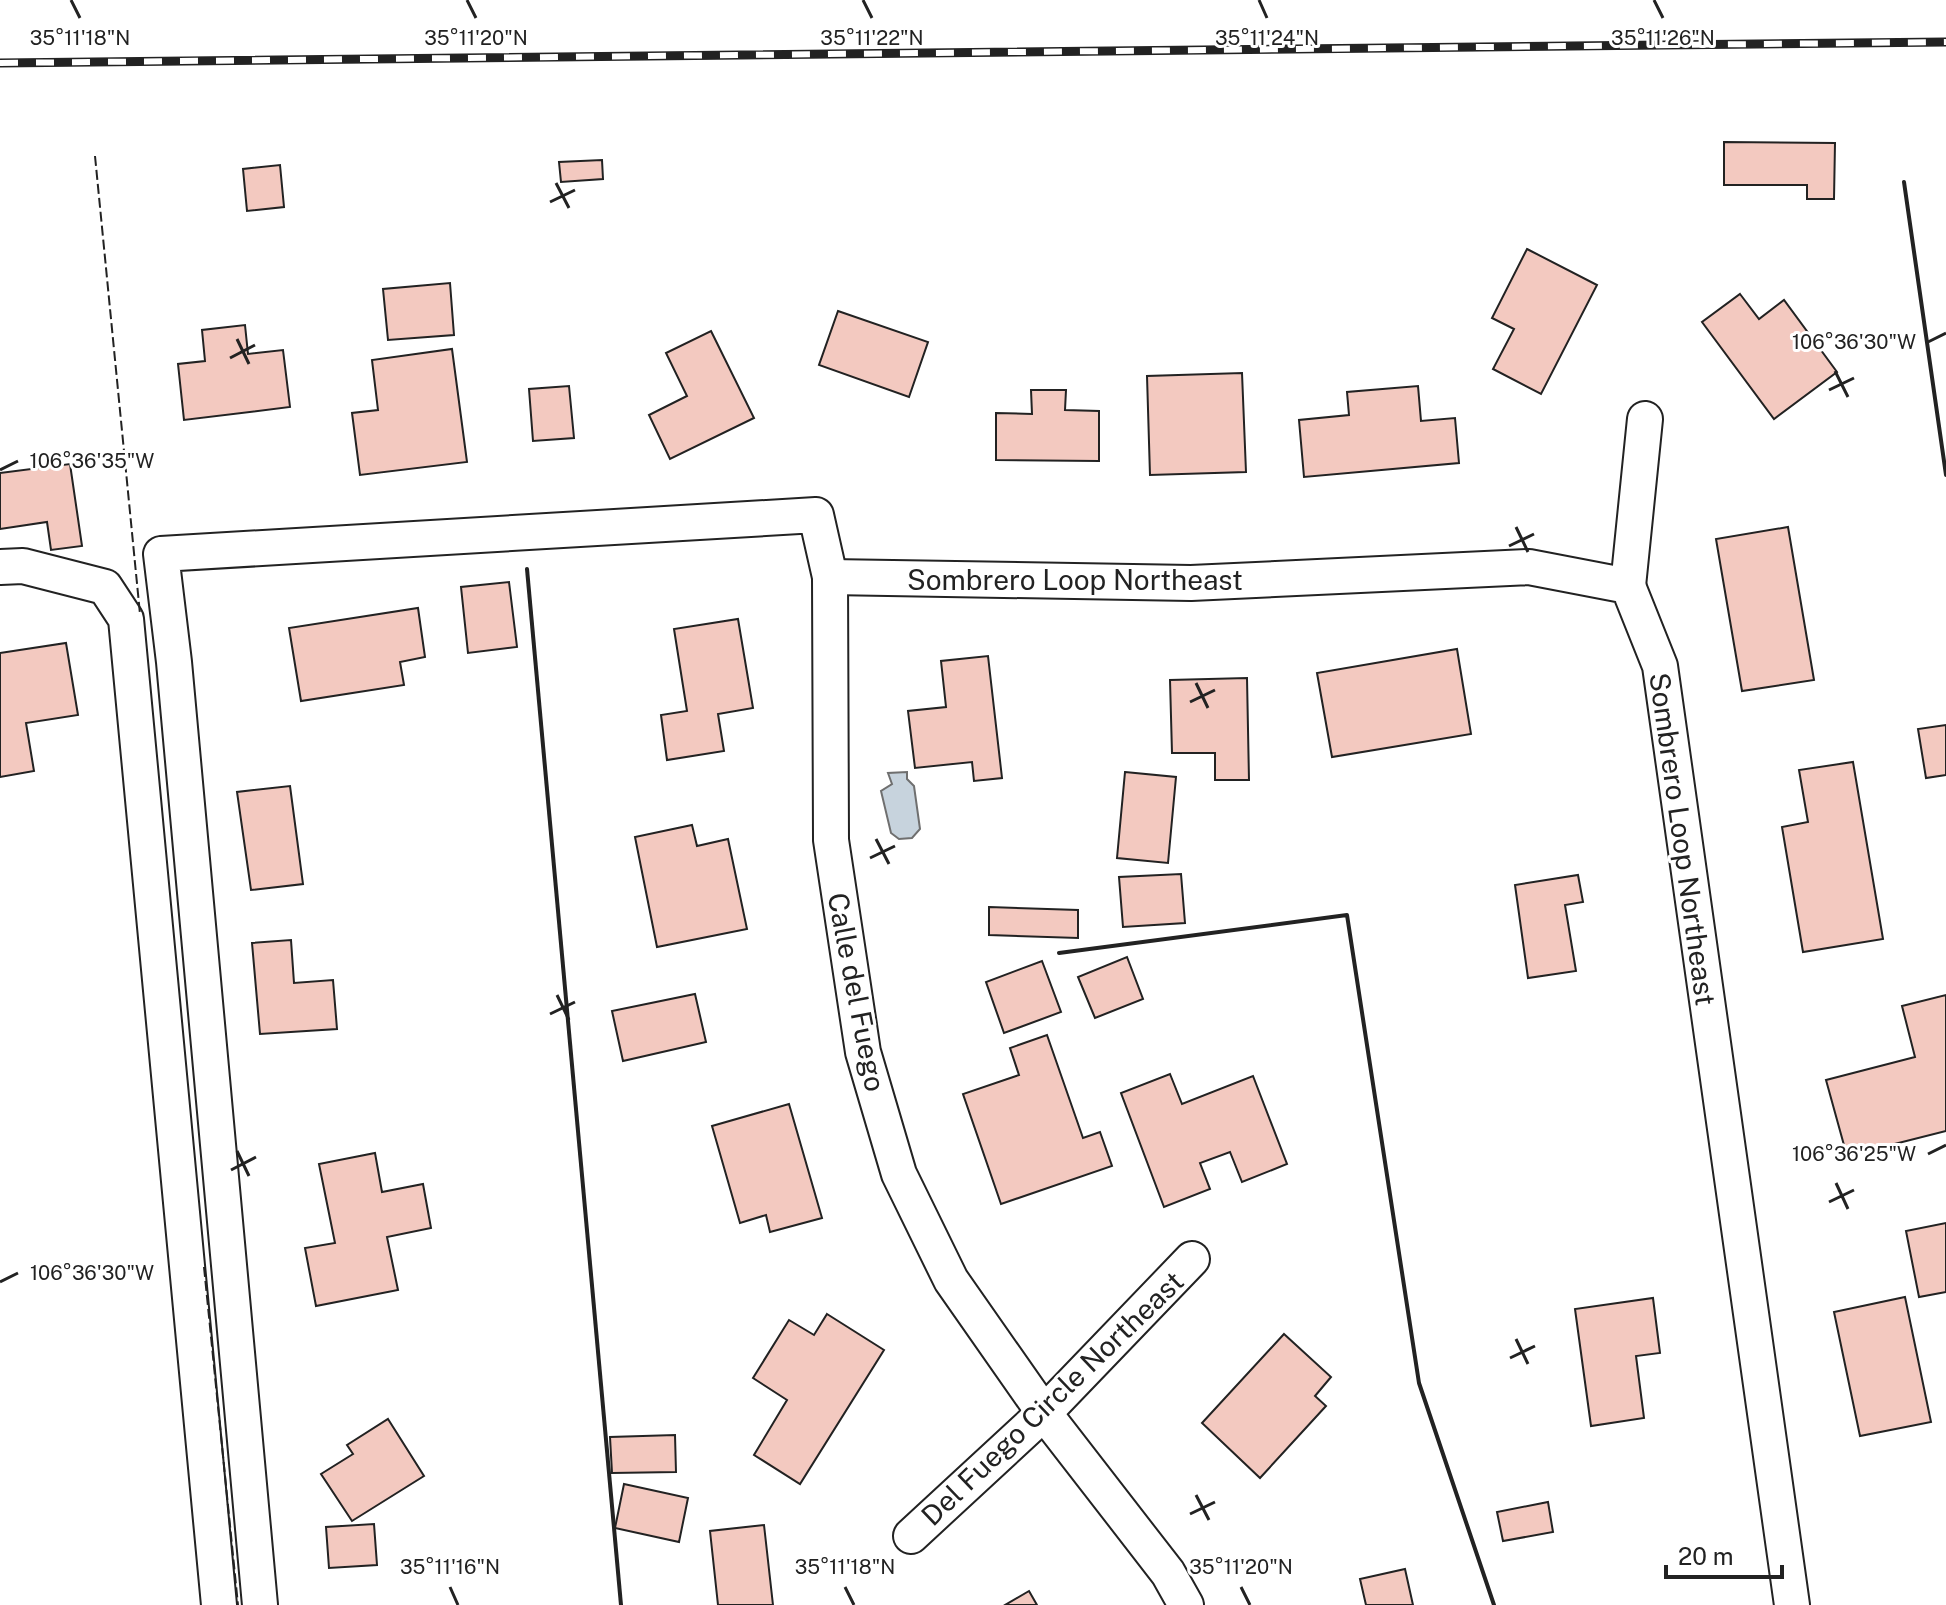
<svg xmlns="http://www.w3.org/2000/svg" width="1946" height="1605" viewBox="0 0 1946 1605" font-family="'Public Sans',sans-serif">
  <style>
    .water { fill: #c7d3dd; stroke: #6f6f6f; stroke-width: 2 }
    .building { fill: #f3c9c0; stroke: #222; stroke-width: 2 }
    .lines { fill: none; stroke-linecap: round; stroke-linejoin: round }
    .street-casing { stroke: #222; stroke-width: 38 }
    .street { stroke: #fff; stroke-width: 34 }
    .rail-casing { stroke: #222; stroke-width: 9 }
    .rail { stroke: #fff; stroke-width: 6; stroke-dasharray: 18; stroke-linecap: butt }
    .fence { stroke: #222; stroke-width: 2; stroke-dasharray: 10 4; stroke-linecap: butt }
    .wall { stroke: #222; stroke-width: 4 }
    .ticks { fill: none; stroke: #222; stroke-width: 3 }
    .labels { text-anchor: middle; dominant-baseline: central; stroke-width: 6; stroke-linejoin: round; paint-order: stroke }
    .street-label { font-size: 28px; fill: #222; stroke: #fff }
    .ticks-label { font-size: 20px; text-anchor: middle; fill: #222; stroke: #fff; stroke-width: 6; stroke-linejoin: round; paint-order: stroke }
  </style>
  <rect width="100%" height="100%" fill="#fff"/>
  <path class="water" d="M907 772V779L914 786 920 829 912 838 899 839 891 833 881 791 892 784 888 773Z"/>
  <g class="building">
    <path d="M1724 142 1835 143 1834 199H1807V185H1724Z"/>
    <path d="M602 160 603 179 561 182 559 162Z"/>
    <path d="M280 165 284 207 247 211 243 169Z"/>
    <path d="M1527 249 1597 285 1541 394 1493 369 1514 329 1492 318Z"/>
    <path d="M450 283 454 335 388 340 383 289Z"/>
    <path d="M1740 294 1759 319 1784 300 1837 372 1774 419 1702 322Z"/>
    <path d="M838 311 928 342 909 397 819 365Z"/>
    <path d="M245 325 248 354 283 350 290 407 184 420 178 364 205 361 202 330Z"/>
    <path d="M711 331 754 418 670 459 649 415 687 396 666 353Z"/>
    <path d="M452 349 467 462 360 475 352 413 378 410 372 360Z"/>
    <path d="M1242 373 1246 472 1150 475 1147 376Z"/>
    <path d="M569 386 574 438 533 441 529 389Z"/>
    <path d="M1418 386 1421 421 1455 418 1459 463 1304 477 1299 420 1349 415 1347 392Z"/>
    <path d="M1031 390H1066L1065 410 1099 411V461L996 460V413L1032 414Z"/>
    <path d="M70 464 82 546 51 550 47 522 0 529V473Z"/>
    <path d="M1788 527 1814 680 1742 691 1716 539Z"/>
    <path d="M509 582 517 647 468 653 461 587Z"/>
    <path d="M418 608 425 657 400 662 404 685 301 701 289 628Z"/>
    <path d="M738 619 753 708 718 714 724 751 667 760 661 715 687 711 674 629Z"/>
    <path d="M66 643 78 715 26 723 34 771 0 777V653Z"/>
    <path d="M1457 649 1471 734 1332 757 1317 673Z"/>
    <path d="M988 656 1002 778 974 781 972 762 915 768 908 711 946 707 941 661Z"/>
    <path d="M1247 678 1249 780H1215V753H1172L1170 680Z"/>
    <path d="M1946 725V775L1926 778 1918 729Z"/>
    <path d="M1853 762 1883 939 1803 952 1782 827 1808 822 1799 770Z"/>
    <path d="M1125 772 1176 777 1168 863 1117 858Z"/>
    <path d="M290 786 303 884 251 890 237 792Z"/>
    <path d="M692 825 697 846 728 839 747 929 657 947 635 837Z"/>
    <path d="M1181 874 1185 923 1123 927 1119 877Z"/>
    <path d="M1578 875 1583 902 1565 905 1576 971 1528 978 1515 885Z"/>
    <path d="M989 907 1078 910V938L989 935Z"/>
    <path d="M291 940 294 983 333 980 337 1029 260 1034 252 943Z"/>
    <path d="M1127 957 1143 999 1095 1018 1078 977Z"/>
    <path d="M1042 961 1061 1012 1004 1033 986 982Z"/>
    <path d="M695 994 706 1042 623 1061 612 1011Z"/>
    <path d="M1946 995V1131L1847 1156 1826 1080 1915 1057 1902 1006Z"/>
    <path d="M1047 1035 1083 1138 1100 1132 1112 1166 1001 1204 963 1094 1019 1075 1010 1048Z"/>
    <path d="M1170 1074 1182 1104 1253 1076 1287 1164 1242 1182 1230 1152 1200 1163 1210 1189 1164 1207 1121 1093Z"/>
    <path d="M789 1104 822 1218 770 1232 766 1215 740 1223 712 1126Z"/>
    <path d="M375 1153 382 1192 423 1184 431 1228 387 1237 398 1290 316 1306 305 1248 335 1243 319 1164Z"/>
    <path d="M1946 1223V1292L1919 1297 1906 1231Z"/>
    <path d="M1905 1297 1931 1422 1860 1436 1834 1312Z"/>
    <path d="M1653 1298 1660 1353 1636 1356 1644 1418 1591 1426 1575 1309Z"/>
    <path d="M827 1314 884 1350 800 1484 754 1455 787 1400 753 1378 789 1320 814 1335Z"/>
    <path d="M1284 1334 1331 1377 1315 1396 1326 1406 1260 1478 1202 1423Z"/>
    <path d="M388 1419 424 1476 352 1521 321 1474 353 1454 347 1445Z"/>
    <path d="M675 1435 676 1472 612 1473 610 1437Z"/>
    <path d="M624 1484 688 1498 679 1542 615 1528Z"/>
    <path d="M1548 1502 1553 1532 1503 1541 1497 1512Z"/>
    <path d="M374 1524 377 1565 329 1568 326 1527Z"/>
    <path d="M764 1525 773 1605H718L710 1531Z"/>
    <path d="M1405 1569 1413 1605H1366L1360 1579Z"/>
    <path d="M1029 1591 1037 1605H1005Z"/>
  </g>
  <g class="lines">
    <g class="street-casing">
      <g id="street">
        <path d="M0 567 23 566 105 587 126 619 219 1605"/>
        <path d="M830 577 1191 583 1529 567 1628 586 1660 666 1792 1605"/>
        <path d="M1628 586 1645 419"/>
        <path d="M911 1536 1044 1413 1192 1259"/>
        <path d="M260 1605 174 662 161 554 816 515 830 577 831 840 863 1052 899 1174 951 1280 1044 1413 1168 1573 1186 1605"/>
      </g>
    </g>
    <use href="#street" class="street"/>
    <g class="rail-casing">
      <path id="rail" d="M0 63 1946 42"/>
    </g>
    <use href="#rail" class="rail"/>
    <g class="fence">
      <path d="M95 156 140 614"/>
      <path d="M204 1267 238 1605"/>
    </g>
    <g class="wall">
      <path d="M1904 182 1946 475"/>
      <path d="M527 569 621 1605"/>
      <path d="M1059 953 1347 915 1419 1383 1494 1605"/>
    </g>
  </g>
  <path class="ticks" d="M71 0 80 18M467 0 476 18M863 0 872 18M1259 0 1267 18M1654 0 1663 18M556 183 569 208M550 202 575 190M237 339 249 364M1928 342 1946 333M230 358 255 345M1835 371 1848 397M1829 390 1854 378M0 470 18 461M1516 527 1528 552M1509 546 1534 534M1196 683 1208 708M1190 702 1215 690M876 839 889 864M870 858 895 846M557 995 569 1020M550 1014 575 1002M237 1151 249 1176M1928 1154 1946 1145M231 1170 256 1157M1836 1183 1848 1209M1829 1202 1854 1190M0 1282 18 1273M1516 1339 1528 1364M1510 1358 1535 1346M1196 1495 1209 1520M1190 1514 1215 1502M450 1587 458 1605M845 1587 854 1605M1241 1587 1250 1605"/>
  <g class="labels">
    <g class="street-label">
      <text x="1075" y="579">Sombrero Loop Northeast</text>
      <text transform="translate(1683 839) rotate(82)">Sombrero Loop Northeast</text>
      <text transform="translate(857 992) rotate(79)">Calle del Fuego</text>
      <text transform="translate(1052 1398) rotate(-44)">Del Fuego Circle Northeast</text>
    </g>
  </g>
  <g class="ticks-label">
    <text x="80" y="45">35°11'18"N</text>
    <text x="476" y="45">35°11'20"N</text>
    <text x="872" y="45">35°11'22"N</text>
    <text x="1267" y="45">35°11'24"N</text>
    <text x="1663" y="45">35°11'26"N</text>
    <text x="1854" y="349">106°36'30"W</text>
    <text x="92" y="468">106°36'35"W</text>
    <text x="1854" y="1161">106°36'25"W</text>
    <text x="92" y="1280">106°36'30"W</text>
    <text x="450" y="1574">35°11'16"N</text>
    <text x="845" y="1574">35°11'18"N</text>
    <text x="1241" y="1574">35°11'20"N</text>
  </g>
  <path d="M1666 1565v12h116v-12" fill="none" stroke="#222222" stroke-width="4"/>
  <text x="1678" y="1565" font-size="24" fill="#222222" stroke="#ffffff" stroke-width="6" paint-order="stroke">20 m</text>
</svg>
